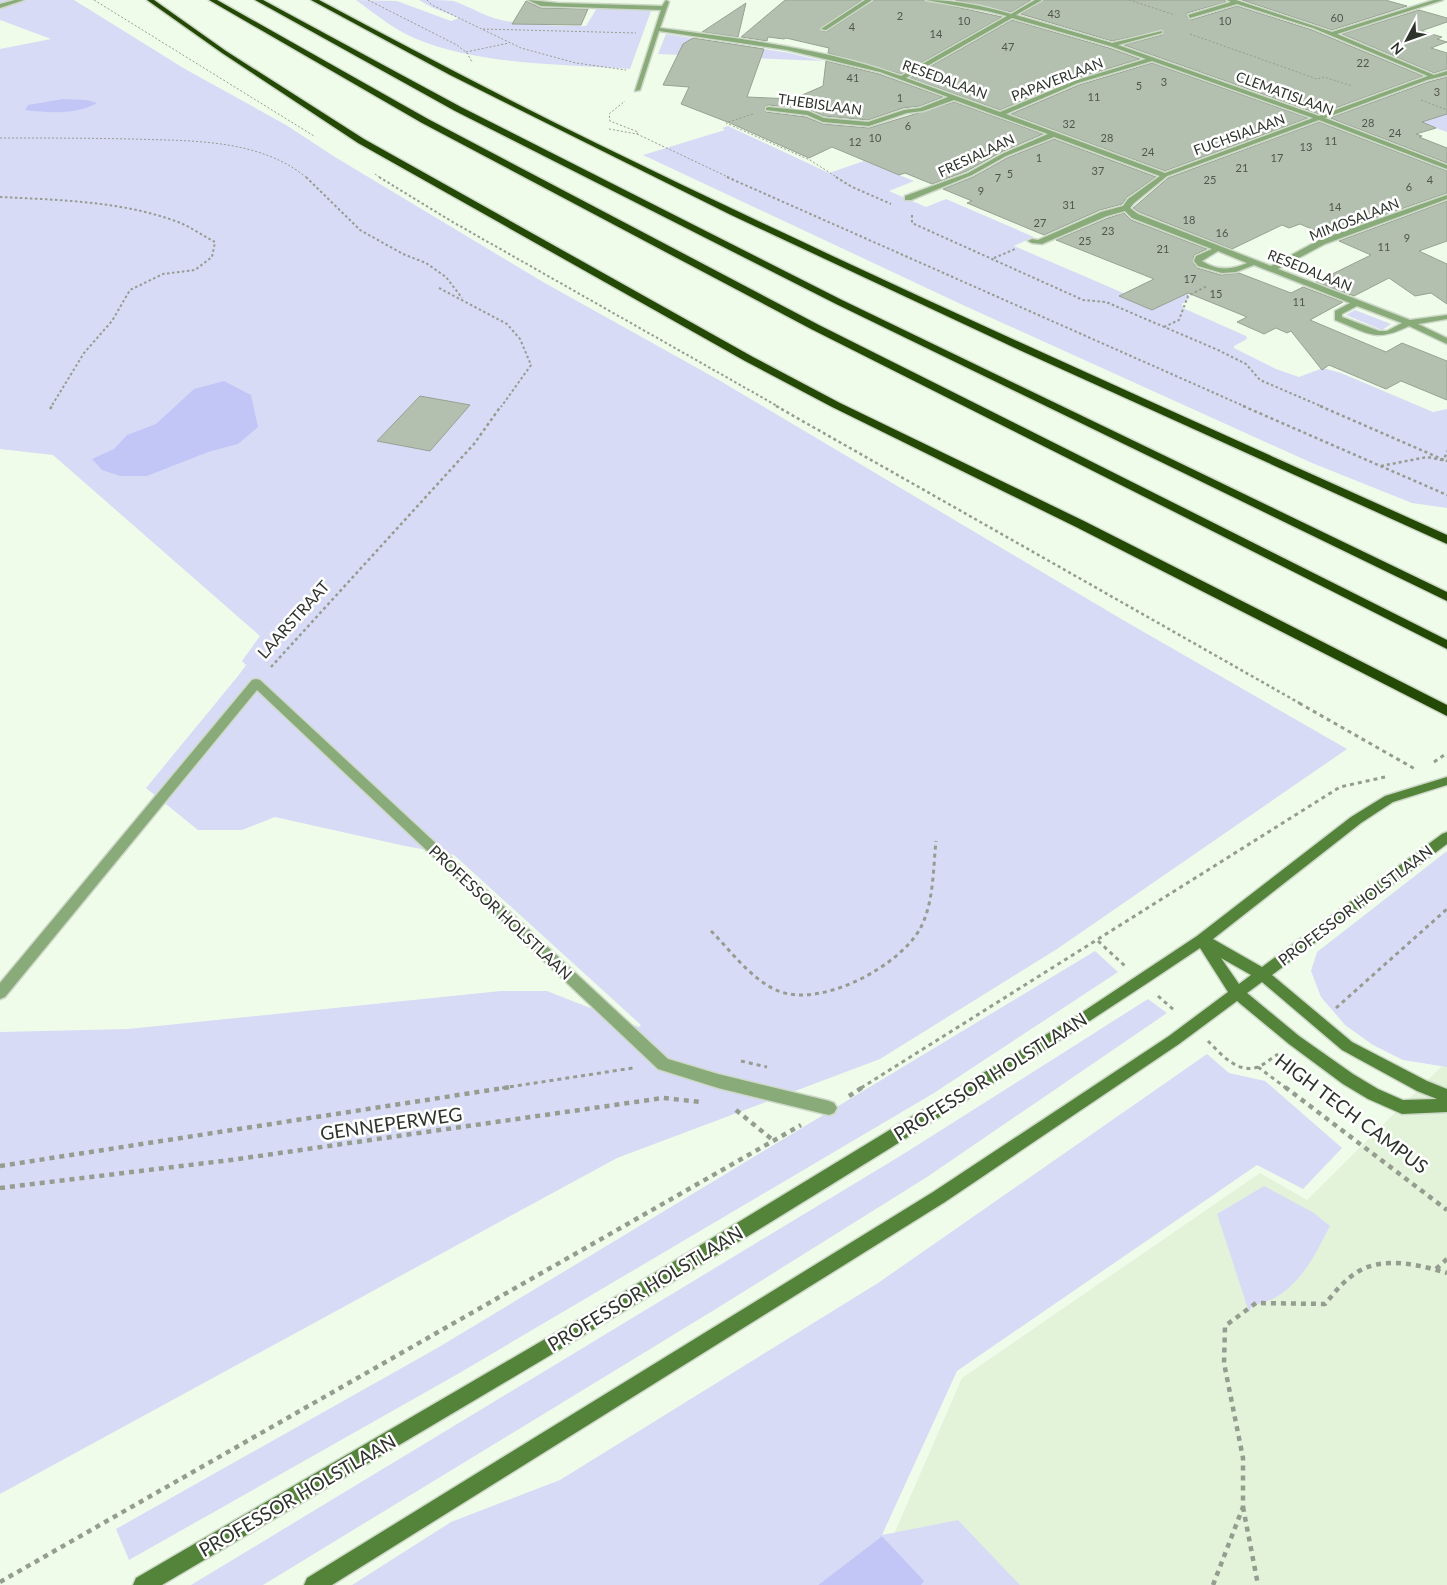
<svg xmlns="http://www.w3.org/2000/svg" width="1447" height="1585" viewBox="0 0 1447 1585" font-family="Lato,sans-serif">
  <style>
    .built { fill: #e2f3da }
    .green { fill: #d8dbf6 }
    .water { fill: #c2c6f7 }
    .building { fill: #b4c0af; stroke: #97a292 }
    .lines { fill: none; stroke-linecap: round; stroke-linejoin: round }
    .street-casing { stroke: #cdd8c8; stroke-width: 3 }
    .secondary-casing { stroke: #cdd8c8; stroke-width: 3 }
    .highway-casing { stroke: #cdd8c8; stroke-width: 3 }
    .path-far4 { stroke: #949d90; stroke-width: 1; stroke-dasharray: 2 2; stroke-linecap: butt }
    .path-far3 { stroke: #949d90; stroke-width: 2; stroke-dasharray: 2.5 2.5; stroke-linecap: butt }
    .path-far2 { stroke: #949d90; stroke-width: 2.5; stroke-dasharray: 3 3; stroke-linecap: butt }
    .path-far1 { stroke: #949d90; stroke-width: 3; stroke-dasharray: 4 4; stroke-linecap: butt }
    .path { stroke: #949d90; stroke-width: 4.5; stroke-dasharray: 5 5; stroke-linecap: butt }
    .street { fill: #89aa79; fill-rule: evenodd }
    .secondary { fill: #548439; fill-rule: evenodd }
    .highway { fill: #234904; fill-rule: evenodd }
    .labels { text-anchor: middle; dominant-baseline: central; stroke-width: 5; stroke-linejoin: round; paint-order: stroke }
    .far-number-label { font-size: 11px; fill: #50564d }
    .far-street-label { font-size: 14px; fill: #2e332c; stroke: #fff }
    .street-label { font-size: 16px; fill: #2e332c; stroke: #fff }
    .near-street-label { font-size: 19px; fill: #2e332c; stroke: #fff }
  </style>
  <rect width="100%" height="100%" fill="#f0fcea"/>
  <path class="built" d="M1447 1061V1585H862L884 1557 962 1378 1260 1173 1307 1200Z"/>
  <g class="green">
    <path d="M0 0H74L185 69 286 125 335 157 543 282 717 379 1123 620 1347 749 1057 949 880 1059 617 1158 0 1494V1032L128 1029 501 991H547L639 1027 641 1025 454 855 405 846 275 817 242 830H198L146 788 238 676 246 665 242 661 260 636 53 455 0 449V49L51 39 0 20Z"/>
    <path d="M356 0 397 1 451 21 459 18 431 7 419 0C430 0 445 0 454 1 470 7 484 16 501 20 529 26 558 26 586 26L597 8 651 11 630 69C562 64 476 65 414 38 393 29 374 13 356 0Z"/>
    <path d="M666 34 789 53 823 61 658 54Z"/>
    <path d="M1397 93 1447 109V132L1368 104Z"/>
    <path d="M728 126 829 173 864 161 914 181 889 191 926 207 946 199 1034 237 1014 246 1142 301 1180 291 1188 294 1190 298 1182 304 1183 308 1246 336 1247 339 1234 346V348L1276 369 1299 377 1323 368 1341 373 1433 412 1447 409V508L1412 503 1312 463 965 306 643 155 725 130 722 128Z"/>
    <path d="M1355 310 1391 324 1382 330 1346 315Z"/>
    <path d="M1447 851V1067L1403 1060 1373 1045 1345 1025 1321 997 1311 971 1317 952Z"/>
    <path d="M1095 951 1118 972 934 1093 456 1375 129 1560 116 1529 439 1347Z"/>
    <path d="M1148 999 1167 1013 927 1177 719 1307 263 1585H191L905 1153Z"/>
    <path d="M1207 1054 1229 1073 1265 1081 1342 1148 1303 1189 1257 1165 957 1371 882 1535 958 1520 1020 1585H921L923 1581 882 1536 818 1585H352L451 1522 560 1480 878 1283Z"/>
    <path d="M1264 1186 1314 1213 1330 1226C1316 1253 1304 1279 1278 1296 1271 1301 1261 1303 1252 1306L1249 1312 1217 1214Z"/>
  </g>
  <g class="water">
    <path d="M63 99 87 100 97 103C75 115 50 113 25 110L28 105Z"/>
    <path d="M224 381 251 395 258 427 238 444 208 452 147 476H120L102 470 92 459 114 449 127 435 156 424 194 389Z"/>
    <path d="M882 1536 924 1581 921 1585H818Z"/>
  </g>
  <g class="building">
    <path d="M785 0H862L819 29 826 32 874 0H924L1002 17 901 74 828 53 829 48 786 38 784 39 768 37 767 41 741 37Z"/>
    <path d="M955 0H1031L1011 12Z"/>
    <path d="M1044 0H1225L1226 2 1187 13 1186 16 1191 20 1237 6 1312 30 1423 76 1319 114 1124 45 1162 35 1163 30 1112 41 1021 14Z"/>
    <path d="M1242 0H1385L1407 6 1332 30Z"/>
    <path d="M526 1 541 8 588 9 581 25 512 24Z"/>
    <path d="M746 3 738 37 702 32Z"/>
    <path d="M1419 10 1447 18V22L1421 31 1442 37 1437 39 1447 42 1431 48 1447 53V69L1434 73 1342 34Z"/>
    <path d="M1012 20 1109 48 1140 59 1073 79 1000 110 910 78Z"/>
    <path d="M693 38 764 49 747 97 793 99 823 86 826 61 879 74 943 97 920 106 903 108 868 120 824 116 808 109 768 105 764 108 766 112 806 117 823 124 869 128 954 102 1043 134 1001 152 967 171 932 184 905 173 899 175 832 147 809 158 730 123 681 104 689 87 663 85 683 44Z"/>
    <path d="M1152 63 1308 118 1165 171 1011 114 1079 85Z"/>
    <path d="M1447 77V114L1422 122 1436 128 1416 134 1422 136 1419 137 1447 148V163L1330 118 1428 82Z"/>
    <path d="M1319 122 1447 171V193L1326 235 1300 224 1289 228 1282 225 1232 249 1139 212 1133 208 1168 178Z"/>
    <path d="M1054 139 1156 177 1127 197 1122 204 1100 210 1044 235 967 203 972 201 943 189 973 177 1007 158Z"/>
    <path d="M1447 201V241L1419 251 1447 264V304L1431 293 1415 296 1389 278 1354 296 1316 282 1371 255 1339 241Z"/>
    <path d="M1124 213 1131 220 1207 249 1194 255 1193 262 1197 268 1221 275 1239 273 1291 293 1303 287 1343 302 1310 320 1386 352 1402 343 1447 361V400L1401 381 1386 389 1329 365 1322 370 1291 331 1287 333 1276 328 1264 334 1237 322 1247 317 1188 293 1152 310 1119 296 1154 279 1056 240 1108 218Z"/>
    <path d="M420 396 470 405 430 451 377 441Z"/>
  </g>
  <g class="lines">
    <g class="street-casing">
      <g id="street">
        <path d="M15 0H24L0 8V4Z"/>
        <path d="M528 0 558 3 662 6 666 0 669 2 660 28C741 39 824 48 901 76L1007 16 987 11 926 0C955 0 984 6 1011 14L1035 0H1042L1016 15 1112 43 1162 31V33L1118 45 1319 116 1428 76 1313 28 1237 4 1190 18 1188 15 1231 2 1227 0H1236L1332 32 1434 0H1443L1337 34 1434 75 1447 71V75L1427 80 1325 118 1447 165V169L1319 120 1167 176 1134 203 1130 208 1138 214 1271 266 1319 240 1447 195V199L1325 244 1278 269 1410 320 1447 315V319L1418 324 1447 338V344L1409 326C1375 343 1368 333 1335 320V311L1350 303 1254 265 1236 272 1222 273 1198 266 1194 261 1196 256 1212 249 1132 218 1125 211 1107 216 1042 244 1032 243 1028 241 1032 239 1038 240 1101 212 1123 206 1128 199 1160 176 1054 137 1006 156 972 175 911 200H905V196L968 173 1002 154 1048 134 954 100 923 111 907 113 869 126 823 122 807 115 766 110V108L768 107 808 111 824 118 868 122 904 110 920 108 948 97 880 72 787 50 659 31 640 90 635 91 661 10 541 6ZM1012 18 1110 46 1146 59 1074 81 1000 112 906 78ZM1152 61 1313 118 1165 173 1006 114 1078 83ZM1218 251 1247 263C1232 270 1217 271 1202 261ZM1357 306 1402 323 1387 331H1379L1342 317V314Z"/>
        <path d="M865 0H872L826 30 821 29Z"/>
        <path d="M256 679 260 680 668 1059 718 1074 829 1101 834 1103 837 1108 834 1113 829 1115 718 1088 658 1069 257 690 5 997 0 999V983L252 680Z"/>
      </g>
    </g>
    <g class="secondary-casing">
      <path id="secondary" d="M1447 777V785L1393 802 1361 823 1213 939 1262 967 1442 834 1447 832V844L1272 975 1352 1042 1427 1081 1447 1089V1112L1402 1114 1368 1099 1343 1084 1289 1044 1237 1001 1179 1044 945 1202 332 1585H304L307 1578 933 1192 1169 1036 1228 992 1200 948C863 1174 511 1379 162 1585H133L136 1578 576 1321 1075 1017 1197 936 1351 817 1385 796ZM1221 958 1251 975 1239 984ZM1262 982 1342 1050 1417 1091 1437 1099 1403 1100 1378 1089 1353 1074 1299 1036 1247 993Z"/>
    </g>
    <g class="highway-casing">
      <g id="highway">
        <path d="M147 0H154L226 51 364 139 753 357 840 403 1084 521 1447 705V716L1076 527 832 407 745 361 358 143 222 53Z"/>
        <path d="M209 0H217L428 119 819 325 1447 640V649L811 329 422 123Z"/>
        <path d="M255 0H263L461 107 842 300 1447 592V601L836 304 455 111Z"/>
        <path d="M311 0H319C411 49 504 98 598 144 878 281 1163 407 1447 535V544L1015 348 731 215 450 75Z"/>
      </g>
    </g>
    <g class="path-far4">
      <path d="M94 0 314 136"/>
      <path d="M368 0 457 45 467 53 472 62"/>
      <path d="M427 0 432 5 521 48 576 63 626 70"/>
      <path d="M1129 0 1175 15"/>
      <path d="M483 29 636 33"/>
      <path d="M1190 34 1317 79 1324 77 1352 86"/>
      <path d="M466 52 509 43"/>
      <path d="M1421 100 1447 110"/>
      <path d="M753 114 726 123 810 160 838 178"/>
      <path d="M609 129 637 134 638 132 610 121 609 114 625 101"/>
      <path d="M637 134 730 178"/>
      <path d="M0 138C44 138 87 138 131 139 189 141 259 138 307 178"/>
      <path d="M375 174 381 178"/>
    </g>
    <g class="path-far3">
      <path d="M306 177 360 230 403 254 426 263 446 277 462 298"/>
      <path d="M379 177 451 221 779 407"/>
      <path d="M727 177 1246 407"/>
      <path d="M836 177 852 187 891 204"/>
      <path d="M0 197C59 200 122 201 178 222 191 227 203 236 215 242L212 257 195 270 163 274 130 290 112 321 84 353 51 407"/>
      <path d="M912 215V223L1083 300 1106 302 1218 350 1246 364 1260 380 1323 407"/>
      <path d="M994 258 1015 249"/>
      <path d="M439 288 507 324 520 339 531 365 501 407"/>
      <path d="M1164 327 1179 320 1188 296 1207 286"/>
    </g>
    <g class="path-far2">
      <path d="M776 406 1301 704"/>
      <path d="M1243 406 1447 495"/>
      <path d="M1320 406 1444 460 1447 451"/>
      <path d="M50 409 52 406"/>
      <path d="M1381 466 1427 457 1447 461"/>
      <path d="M271 667 474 444 501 406"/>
    </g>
    <g class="path-far1">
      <path d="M1299 703 1415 769"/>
      <path d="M1434 762 1447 753"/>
      <path d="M711 931C731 951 750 978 776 990 819 1010 901 966 921 927 934 901 933 869 936 841"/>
      <path d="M1098 941 1125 966"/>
      <path d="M1158 996 1175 1011"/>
      <path d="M1336 1008 1447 909"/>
      <path d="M1208 1041C1221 1054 1237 1074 1258 1067 1265 1064 1272 1058 1278 1054"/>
      <path d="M741 1061 767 1067"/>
      <path d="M1258 1067 1286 1088"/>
      <path d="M502 1088 633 1068"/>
      <path d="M861 1088 1340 787 1385 777"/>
    </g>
    <g class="path">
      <path d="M1285 1087 1447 1210"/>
      <path d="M849 1096 863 1087"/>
      <path d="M736 1110 774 1141"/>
      <path d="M0 1166 510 1087"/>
      <path d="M0 1188 231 1160 663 1098 702 1102"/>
      <path d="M1436 1269 1447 1259"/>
      <path d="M1243 1507 1258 1585"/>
      <path d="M0 1582 801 1125"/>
      <path d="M1213 1585 1243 1507V1458L1224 1363 1225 1326 1256 1303 1325 1304C1335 1292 1345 1279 1359 1271 1385 1256 1420 1265 1447 1273"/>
    </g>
    <use href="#street" class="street"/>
    <use href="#secondary" class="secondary"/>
    <use href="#highway" class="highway"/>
  </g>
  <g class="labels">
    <g class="far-number-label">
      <text x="1054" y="13">43</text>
      <text x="900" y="15">2</text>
      <text x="1337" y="17">60</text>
      <text x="964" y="20">10</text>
      <text x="1225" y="20">10</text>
      <text x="852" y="26">4</text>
      <text x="936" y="33">14</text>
      <text x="1008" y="46">47</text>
      <text x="1363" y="62">22</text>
      <text x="853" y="77">41</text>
      <text x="1164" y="81">3</text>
      <text x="1139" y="85">5</text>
      <text x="1437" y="91">3</text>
      <text x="1094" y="96">11</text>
      <text x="900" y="97">1</text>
      <text x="1368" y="122">28</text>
      <text x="1069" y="123">32</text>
      <text x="908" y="125">6</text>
      <text x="1395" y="132">24</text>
      <text x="875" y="137">10</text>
      <text x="1107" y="137">28</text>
      <text x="1331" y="140">11</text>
      <text x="855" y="141">12</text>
      <text x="1306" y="146">13</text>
      <text x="1148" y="151">24</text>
      <text x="1039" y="157">1</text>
      <text x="1277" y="157">17</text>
      <text x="1242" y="167">21</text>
      <text x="1098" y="170">37</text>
      <text x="1010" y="173">5</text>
      <text x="998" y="177">7</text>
      <text x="1210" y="179">25</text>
      <text x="1430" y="179">4</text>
      <text x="1409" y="186">6</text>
      <text x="981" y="190">9</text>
      <text x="1069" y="204">31</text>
      <text x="1335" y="206">14</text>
      <text x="1189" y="219">18</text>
      <text x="1040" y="222">27</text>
      <text x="1108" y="230">23</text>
      <text x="1222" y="232">16</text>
      <text x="1407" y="237">9</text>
      <text x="1085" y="240">25</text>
      <text x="1384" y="246">11</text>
      <text x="1163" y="248">21</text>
      <text x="1190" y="278">17</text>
      <text x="1216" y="293">15</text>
      <text x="1299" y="301">11</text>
    </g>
    <g class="far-street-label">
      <text transform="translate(945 79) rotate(20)">RESEDALAAN</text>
      <text transform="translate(1057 79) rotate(-21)">PAPAVERLAAN</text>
      <text transform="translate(1285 93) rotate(20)">CLEMATISLAAN</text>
      <text transform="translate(820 104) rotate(8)">THEBISLAAN</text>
      <text transform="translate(1239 134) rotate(-20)">FUCHSIALAAN</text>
      <text transform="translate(976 155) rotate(-25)">FRESIALAAN</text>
      <text transform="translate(1354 219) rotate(-21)">MIMOSALAAN</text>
      <text transform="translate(1310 270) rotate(22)">RESEDALAAN</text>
    </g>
    <g class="street-label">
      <text transform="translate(293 619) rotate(-48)">LAARSTRAAT</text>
      <text transform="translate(1355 905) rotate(-37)">PROFESSOR HOLSTLAAN</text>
      <text transform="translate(501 912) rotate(43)">PROFESSOR HOLSTLAAN</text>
    </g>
    <g class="near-street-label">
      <text transform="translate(990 1076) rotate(-32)">PROFESSOR HOLSTLAAN</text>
      <text transform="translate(1352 1113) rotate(37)">HIGH TECH CAMPUS</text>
      <text transform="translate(391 1123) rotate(-8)">GENNEPERWEG</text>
      <text transform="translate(645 1288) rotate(-31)">PROFESSOR HOLSTLAAN</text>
      <text transform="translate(297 1495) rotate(-30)">PROFESSOR HOLSTLAAN</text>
    </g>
  </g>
  <g transform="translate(1407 40) rotate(229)" stroke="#ffffff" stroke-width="4" paint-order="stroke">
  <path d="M0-4L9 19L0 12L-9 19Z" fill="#2e332c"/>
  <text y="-8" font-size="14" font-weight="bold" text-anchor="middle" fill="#2e332c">N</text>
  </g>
</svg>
